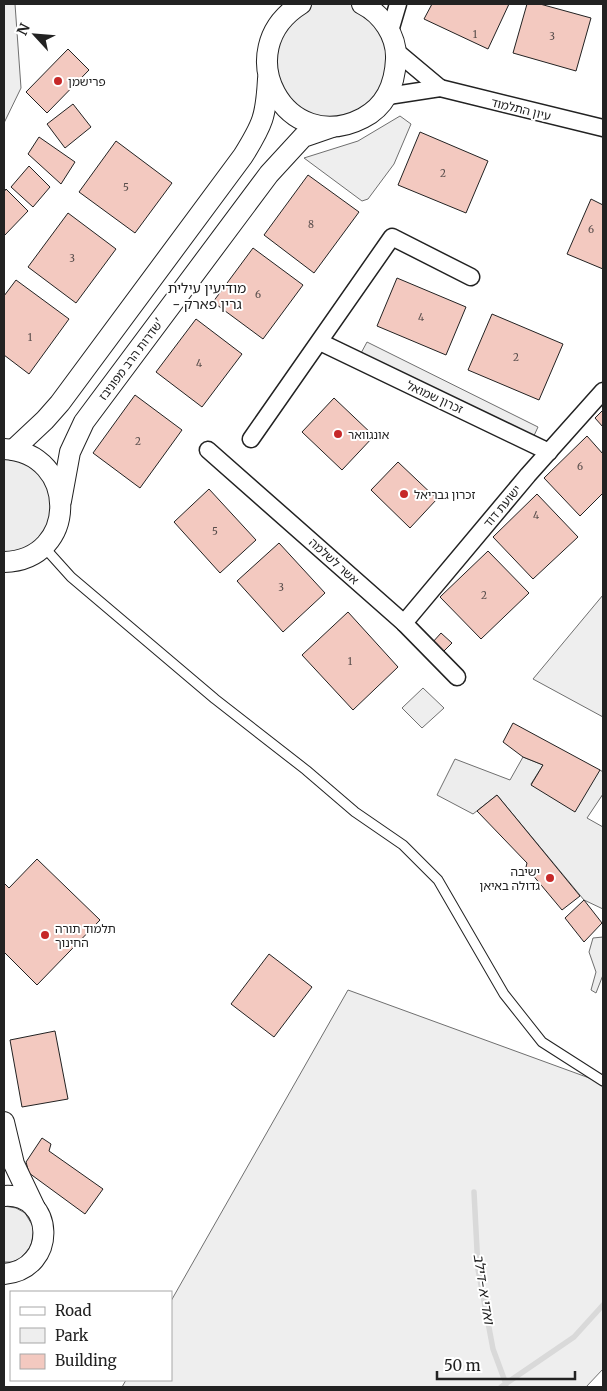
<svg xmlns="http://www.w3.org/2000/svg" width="607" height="1391" viewBox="0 0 607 1391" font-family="Merriweather,'Noto Sans Hebrew',serif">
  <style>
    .green { fill: #eee; stroke: #6f6f6f }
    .parking { fill: #ededed; stroke: #6f6f6f }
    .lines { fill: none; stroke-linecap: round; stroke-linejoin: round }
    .stream { stroke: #d9d9d9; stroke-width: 5.5 }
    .building { fill: #f3c9c0; stroke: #222 }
    .service-casing { stroke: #222; stroke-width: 11 }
    .minor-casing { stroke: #222; stroke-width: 19 }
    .tertiary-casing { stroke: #222; stroke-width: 22 }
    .service { stroke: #fff; stroke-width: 9 }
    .minor { stroke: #fff; stroke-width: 16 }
    .tertiary { stroke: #fff; stroke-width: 20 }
    .poi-dot { fill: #c62828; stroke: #fff; stroke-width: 2 }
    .labels { text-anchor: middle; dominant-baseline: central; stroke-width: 4; stroke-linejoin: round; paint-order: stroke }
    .number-label { font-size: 10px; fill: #564c4a }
    .poi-label { font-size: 12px; fill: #222; stroke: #fff; text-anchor: start }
    .street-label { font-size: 12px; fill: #222; stroke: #fff }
    .neighbourhood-label { font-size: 14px; fill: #222; stroke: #fff }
    .water-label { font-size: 14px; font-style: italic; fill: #222; stroke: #fff }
  </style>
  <rect width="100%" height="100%" fill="#fff"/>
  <g class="green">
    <path d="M4 4H15L21 88 4 123Z"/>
    <path d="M400 116 411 124 394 164 368 199 362 201 304 158 358 141Z"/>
    <path d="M603 595V717L533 679Z"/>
    <path d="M423 688 444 708 422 728 402 708Z"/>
    <path d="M348 990 603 1083V1369L586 1387H122L126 1380H171V1301Z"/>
  </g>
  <g class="parking">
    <path d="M301 4H362L394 41 380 106 329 127 276 97 270 39Z"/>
    <path d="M367 342 538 427 532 440 360 355Z"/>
    <path d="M4 454 29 460 52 486 48 535 4 560Z"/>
    <path d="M523 757 543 765 531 784 600 770 603 772V794L587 818 603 827V909L584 900 497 795 473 814 437 795 455 759 510 780Z"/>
    <path d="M603 937V975L596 993 591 990 596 972 589 952 593 938Z"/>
    <path d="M4 1206 16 1208 25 1213 34 1228 31 1246 20 1259 12 1262H4Z"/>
  </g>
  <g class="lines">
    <g class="stream">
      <path d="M474 1192 478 1269 493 1349 506 1384"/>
      <path d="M501 1387 574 1337 603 1305"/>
    </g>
  </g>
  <g class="building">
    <path d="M432 4H509L488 49 424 19Z"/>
    <path d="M527 4H540L591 18 576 71 513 53Z"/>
    <path d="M68 49 89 70 47 113 26 92Z"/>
    <path d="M73 104 91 127 65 148 47 124Z"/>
    <path d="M420 132 488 161 466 213 398 185Z"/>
    <path d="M39 137 75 162 61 184 28 154Z"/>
    <path d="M116 141 172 183 135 233 79 192Z"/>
    <path d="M29 166 50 187 33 207 11 187Z"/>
    <path d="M308 175 359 212 314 273 264 235Z"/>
    <path d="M6 189 28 211 4 236V192Z"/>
    <path d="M591 199 603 205V269L567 254Z"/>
    <path d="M68 213 116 249 76 303 28 267Z"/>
    <path d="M253 248 303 285 263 339 213 302Z"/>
    <path d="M397 278 466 307 446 355 377 326Z"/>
    <path d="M16 280 69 319 29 374 4 355V296Z"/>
    <path d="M492 314 563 344 539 400 468 370Z"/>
    <path d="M196 319 242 354 202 407 156 372Z"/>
    <path d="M135 395 182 430 140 488 93 453Z"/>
    <path d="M334 398 374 436 342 470 302 432Z"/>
    <path d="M603 410V427L595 418Z"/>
    <path d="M587 436 603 454V493L580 516 544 478Z"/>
    <path d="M398 462 437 499 410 528 371 490Z"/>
    <path d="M209 489 256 540 220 573 174 522Z"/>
    <path d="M537 494 578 537 533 579 493 537Z"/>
    <path d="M279 543 325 593 283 632 237 581Z"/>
    <path d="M488 551 529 593 481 639 440 597Z"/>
    <path d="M348 612 398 667 353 710 302 655Z"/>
    <path d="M441 633 452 643 442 653 432 643Z"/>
    <path d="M513 723 600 770 575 812 531 785 543 765 523 757 503 742Z"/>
    <path d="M497 795 580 896 562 910 526 867 527 863 477 811Z"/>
    <path d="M37 859 100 920 37 985 4 952V883L9 888Z"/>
    <path d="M584 900 602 923 584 942 565 918Z"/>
    <path d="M269 954 312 987 274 1037 231 1004Z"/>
    <path d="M55 1031 68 1099 22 1107 10 1040Z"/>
    <path d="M42 1138 51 1144 49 1151 103 1189 85 1214 29 1173 26 1162Z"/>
  </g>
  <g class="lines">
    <g class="service-casing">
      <path id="service" d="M44 547 71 577 215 699 306 770 355 812 403 845 438 880 504 994 542 1042 603 1081"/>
    </g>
    <g class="minor-casing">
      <g id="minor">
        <path d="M390 31 398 4"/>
        <path d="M397 52 440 88"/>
        <path d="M388 96 440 88 603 128"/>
        <path d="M320 342 549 452"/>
        <path d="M251 439 392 237 471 277"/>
        <path d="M208 450 404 623 457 677"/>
        <path d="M404 623 528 475 603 391"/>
      </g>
    </g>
    <g class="tertiary-casing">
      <g id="tertiary">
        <path d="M301 4C227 50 286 158 363 118 386 106 395 84 396 59 397 36 382 14 362 4"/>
        <path d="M4 449C79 453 79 560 4 562"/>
        <path d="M13 450 45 420 60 403 243 156C263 124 266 116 268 79"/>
        <path d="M61 501 70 452 84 422 269 174 303 137 332 127"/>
        <path d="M4 1122 14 1164 35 1208"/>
        <path d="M4 1196C54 1192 59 1269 4 1274"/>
      </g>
    </g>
    <use href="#service" class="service"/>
    <use href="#minor" class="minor"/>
    <use href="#tertiary" class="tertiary"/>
  </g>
  <g class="poi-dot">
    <circle cx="58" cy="81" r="5"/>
    <circle cx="338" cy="434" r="5"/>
    <circle cx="404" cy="494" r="5"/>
    <circle cx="550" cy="878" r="5"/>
    <circle cx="45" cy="935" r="5"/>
  </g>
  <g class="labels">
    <g class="number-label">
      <text x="475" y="34">1</text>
      <text x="552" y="36">3</text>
      <text x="443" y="173">2</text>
      <text x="126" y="187">5</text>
      <text x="311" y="224">8</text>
      <text x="591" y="229">6</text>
      <text x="72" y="258">3</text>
      <text x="258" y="294">6</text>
      <text x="421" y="317">4</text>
      <text x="30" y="337">1</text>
      <text x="516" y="357">2</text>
      <text x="199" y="363">4</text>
      <text x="138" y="441">2</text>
      <text x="580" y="466">6</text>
      <text x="536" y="515">4</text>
      <text x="215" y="531">5</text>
      <text x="281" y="587">3</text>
      <text x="484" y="595">2</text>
      <text x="350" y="661">1</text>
    </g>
    <g class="poi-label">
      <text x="68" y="81">פרישמן</text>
      <text x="348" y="434">אונגוואר</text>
      <text x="414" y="494">זכרון גבריאל</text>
      <text x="540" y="871" text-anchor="end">ישיבה<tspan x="540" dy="14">גדולה באיאן</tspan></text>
      <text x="55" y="928">תלמוד תורה<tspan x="55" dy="14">החינוך</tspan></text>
    </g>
    <g class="street-label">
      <text transform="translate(521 109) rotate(14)">עיון התלמוד</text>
      <text transform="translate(131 359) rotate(-53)">שדרות הרב מפוניבז'</text>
      <text transform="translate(435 397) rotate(25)">זכרון שמואל</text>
      <text transform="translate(502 506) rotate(-50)">ישועת דוד</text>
      <text transform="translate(334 561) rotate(42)">אשר לשלמה</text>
    </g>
    <g class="neighbourhood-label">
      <text x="207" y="288">מודיעין עילית<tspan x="207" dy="16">- גרין פארק</tspan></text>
    </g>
    <g class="water-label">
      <text transform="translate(484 1289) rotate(81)">ואדי א-דילב</text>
    </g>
  </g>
  <rect width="607" height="1391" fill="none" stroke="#222222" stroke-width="10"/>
  <rect x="10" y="1291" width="162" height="90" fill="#ffffff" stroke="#a7a7a7"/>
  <rect x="20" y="1307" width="25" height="8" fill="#ffffff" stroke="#a7a7a7"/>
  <text x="55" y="1316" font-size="15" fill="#222222">Road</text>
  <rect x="20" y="1328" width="25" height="15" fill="#eeeeee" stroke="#a7a7a7"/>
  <text x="55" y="1341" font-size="15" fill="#222222">Park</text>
  <rect x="20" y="1354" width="25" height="15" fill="#f3c9c0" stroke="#a7a7a7"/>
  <text x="55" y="1366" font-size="15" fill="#222222">Building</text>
  <g transform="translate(35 35) rotate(296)" stroke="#ffffff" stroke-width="4" paint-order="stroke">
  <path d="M0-4L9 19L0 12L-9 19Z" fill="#222222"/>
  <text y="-8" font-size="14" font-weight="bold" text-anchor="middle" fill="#222222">N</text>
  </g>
  <path d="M437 1371v8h138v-8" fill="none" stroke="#222222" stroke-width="2.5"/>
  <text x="444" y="1371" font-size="15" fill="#222222" stroke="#ffffff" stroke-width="4" paint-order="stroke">50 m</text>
</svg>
